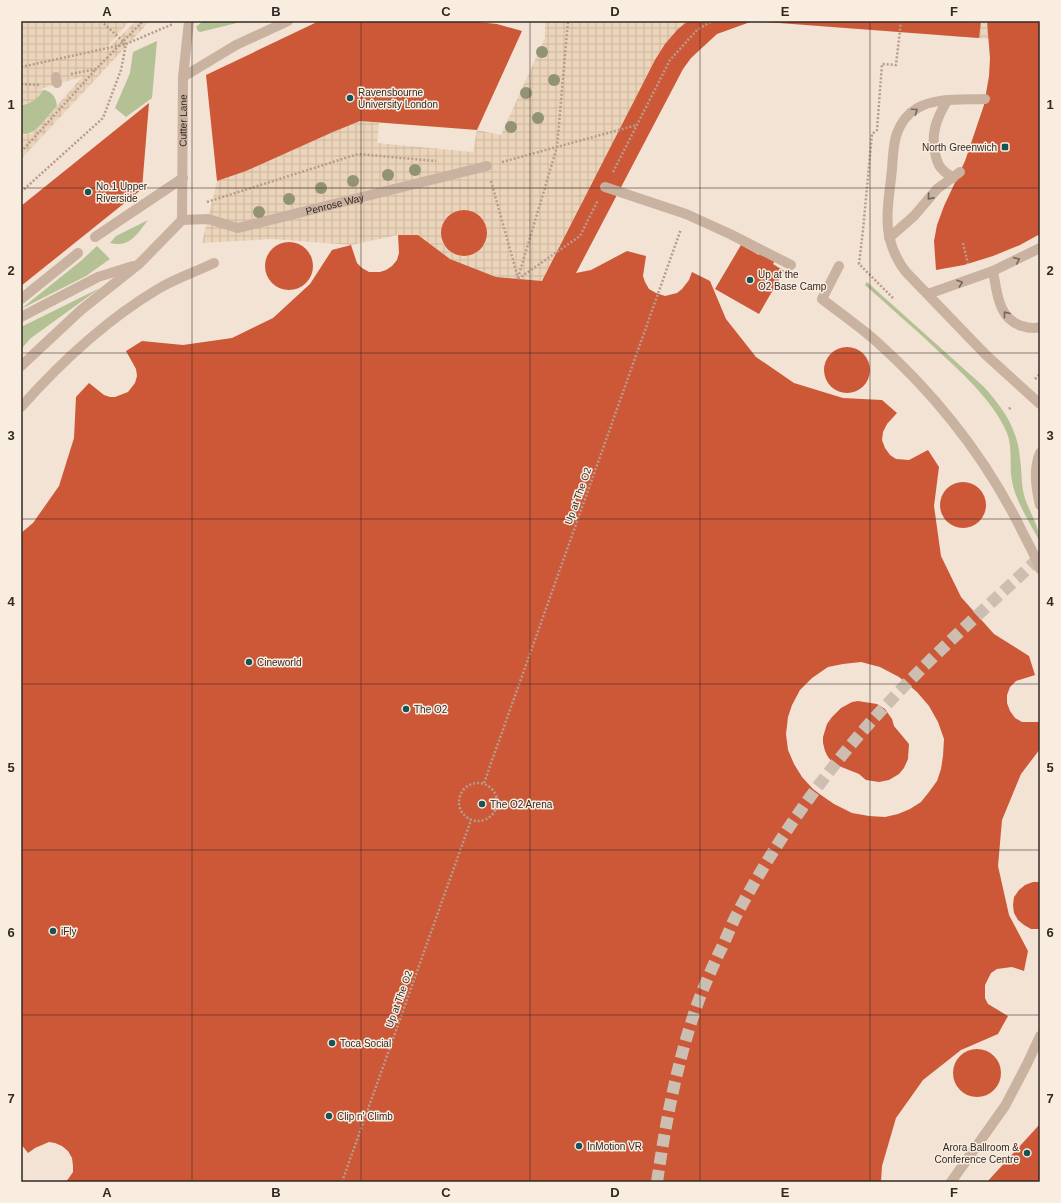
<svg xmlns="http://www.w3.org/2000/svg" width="1061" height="1203" viewBox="0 0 1061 1203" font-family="Helvetica,sans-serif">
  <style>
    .grass { fill: #b3c194 }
    .plaza { fill: url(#plaza-grid); fill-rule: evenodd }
    .building { fill: #cc5838; fill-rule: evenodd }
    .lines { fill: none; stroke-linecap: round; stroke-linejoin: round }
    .highway-tunnel { stroke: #ccbeb1; stroke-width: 12; stroke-dasharray: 12 6; stroke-linecap: butt }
    .path { stroke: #b59c8b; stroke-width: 2.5; stroke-dasharray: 2 2; stroke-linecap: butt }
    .lane { stroke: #cab2a0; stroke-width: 10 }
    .street { stroke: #cab2a0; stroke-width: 10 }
    .path-bridge { stroke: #b59c8b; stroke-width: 2.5; stroke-dasharray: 2 2; stroke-linecap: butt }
    .tree { fill: #929375 }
    .oneway { stroke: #77665c }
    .grid { fill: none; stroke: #332824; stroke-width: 1; stroke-opacity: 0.55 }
    .poi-dot { fill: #185356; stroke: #f9ede0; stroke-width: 1.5 }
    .labels { text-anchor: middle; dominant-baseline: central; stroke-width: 3; stroke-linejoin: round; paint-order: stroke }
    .poi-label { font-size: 10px; fill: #332824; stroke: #f9ede0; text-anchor: start }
    .street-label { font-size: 10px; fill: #332824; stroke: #f9ede0 }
    .neatline { fill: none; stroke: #332824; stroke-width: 1.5 }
    .grid-label { font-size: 13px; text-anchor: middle; font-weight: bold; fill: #332824 }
  </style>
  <defs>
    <pattern id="plaza-grid" width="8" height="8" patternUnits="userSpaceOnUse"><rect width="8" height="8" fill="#ebd4ba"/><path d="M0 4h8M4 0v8" fill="none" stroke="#cab6a0"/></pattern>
  </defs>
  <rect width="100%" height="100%" fill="#f2e3d4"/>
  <g class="grass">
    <path d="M203 21H245L200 32 198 31 196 27Z"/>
    <path d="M157 41 152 98 126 117 115 108 130 73 133 52Z"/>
    <path d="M43 90C52 91 56 97 57 106 49 115 34 139 21 133V105C29 105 39 97 43 90Z"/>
    <path d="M148 220C137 234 130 248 110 243L116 236Z"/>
    <path d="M97 246 110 259 86 276 21 309 82 260Z"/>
    <path d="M867 282 983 386C1003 408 1018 429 1020 459 1022 471 1021 483 1024 495 1028 510 1040 527 1040 542 1031 525 1015 500 1012 481 1009 466 1013 448 1007 433 993 400 960 371 935 348 912 326 888 306 865 285Z"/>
    <path d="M100 288 31 338 21 349V327Z"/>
  </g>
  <g class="plaza">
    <path d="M21 21H129L101 55 136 21H146L148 23 21 159V133L24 135 30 134 35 131 82 77 43 88 40 95 33 101 21 105Z"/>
    <path d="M545 21H987L989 39 766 22H751L735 26 717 34 703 45 691 58 683 69 576 273 542 281 496 277 450 259 418 235H398L351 245 272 239 202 243 217 181 246 171 333 132 360 121 379 123 377 143 473 152 477 130 501 135 545 38ZM465 210 472 212 479 216 484 222 487 229V236L485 243 480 250 474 254 467 256H459L452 253 446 248 442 242 441 234 442 227 445 220 450 215 457 211Z"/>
  </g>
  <g class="building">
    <path d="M324 21H469L497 24 522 31 477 130 360 121 333 132 246 171 217 181 206 75 317 22Z"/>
    <path d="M688 21H753L717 34 691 58 683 69 576 273 591 270 627 251 646 256 643 276 645 282 649 289 656 293 665 296 677 293 682 289 689 280 692 272 710 281 726 319 756 357 794 383 843 398 882 400 897 413 887 424 883 432 882 440 885 448 890 455 896 459 909 460 928 450 939 467 934 506 941 556 961 597 994 634 1029 656 1035 675 1016 681 1010 687 1007 695V703L1010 711 1015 718 1022 722H1040V749L1021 774 1002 820 998 866 1009 915 1028 951 1024 971 1012 967 997 969 991 973 985 985V998L988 1004 1008 1016 998 1034 961 1050 923 1080 896 1118 882 1166 881 1182H66L73 1172V1166L72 1158 68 1151 62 1146 55 1143 49 1142 35 1148 28 1153 21 1144V533L33 523 59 486 74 438 76 397 89 383 104 395 110 397H115L128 392 135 383 137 376 136 369 126 351 142 341 183 345 232 338 273 318 310 284 332 250 351 245 357 263 362 268 369 272H380L386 270 392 266 397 260 399 253 398 235H418L450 259 496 277 542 281 655 60 665 44 678 29ZM861 662 880 667 899 677 917 692 929 706 938 722 944 739 943 756 941 769 937 781 929 792 921 802 910 809 898 814 885 817 869 816 852 813 834 804 821 795 813 789 802 777 794 764 788 750 786 734 788 717 792 705 800 690 812 678 828 667 843 664Z"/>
    <path d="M766 21H981L979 38 766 22Z"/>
    <path d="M987 21H1040V234L1020 245 993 256 964 265 936 270 934 241 937 225 944 206 965 161 984 105 989 76 990 58Z"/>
    <path d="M149 103 142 189 21 286V206Z"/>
    <circle cx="464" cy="233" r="23"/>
    <circle cx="289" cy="266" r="24"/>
    <path d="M741 245 759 255 762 251 776 259 773 264 784 271 759 314 715 289Z"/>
    <circle cx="847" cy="370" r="23"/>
    <circle cx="963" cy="505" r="23"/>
    <path d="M858 701 877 704 885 709 892 719 894 726 909 744 908 759 904 768 899 774 889 780 879 782 866 780 859 774 834 764 828 757 825 751 823 743V737L827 724 832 717 841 708 852 702Z"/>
    <path d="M1033 882H1040V929H1031L1024 925 1018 920 1014 913 1013 905 1014 897 1019 890 1025 885Z"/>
    <circle cx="977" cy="1073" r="24"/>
    <path d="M1040 1124V1182H987Z"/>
  </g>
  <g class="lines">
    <path class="highway-tunnel" d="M657 1182C665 1127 675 1072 692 1020 699 997 709 975 719 953 726 940 731 925 738 912 776 841 823 774 877 715 928 659 985 609 1040 557"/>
    <g class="path">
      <path d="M101 21 125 43"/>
      <path d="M967 21 987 22"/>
      <path d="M21 67 126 44"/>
      <path d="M71 74 96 69 107 58"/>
      <path d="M21 84 41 85"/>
      <path d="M21 152 96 69"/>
      <path d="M502 162 637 125"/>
      <path d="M613 172 670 60 697 30 712 21"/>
      <path d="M491 181 518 278"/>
      <path d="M21 192 103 118 121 70 126 44 173 24"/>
      <path d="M207 202 358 154 436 161"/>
      <path d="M963 243 968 264"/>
      <path d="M518 278 557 147 568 21"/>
      <path d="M518 279 580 236 598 200"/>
      <path d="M893 298 859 264 863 230 872 134 877 130 882 64 896 65 901 21"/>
      <path d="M1035 379 1040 374"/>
      <path d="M1009 409 1011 407"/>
      <circle cx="478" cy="802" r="19"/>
      <path d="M484 783 681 229"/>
      <path d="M342 1182 471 820"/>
    </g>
    <g class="lane">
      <path d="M183 77 236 45 288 21"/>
      <path d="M985 99C964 100 934 97 916 109 907 114 901 123 897 133 893 144 893 157 892 169 890 191 885 215 889 236 892 249 898 262 906 272L986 355 1040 404"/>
      <path d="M947 101C936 119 930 135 936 157 937 161 939 167 943 170 945 173 950 175 953 178"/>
      <path d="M95 237 183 178"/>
      <path d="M889 238 914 216 937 189 960 172"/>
      <path d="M839 266 822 299C840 313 860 327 877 342 935 394 984 456 1019 525 1026 540 1035 554 1040 569"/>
      <path d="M993 271C997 292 998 319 1022 326 1028 328 1034 329 1040 327"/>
      <path d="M928 294 993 271 1040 248"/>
      <path d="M21 299 78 253"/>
      <path d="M21 317 98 277 133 266"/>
      <path id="s1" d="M21 366 81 310 140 263 182 220 183 77 189 21"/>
      <path d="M21 407C61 362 106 320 158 289 175 279 195 272 214 263"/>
      <path d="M1040 453C1033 469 1036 489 1040 505"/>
      <path d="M951 1182 1005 1106 1027 1064 1040 1036"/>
    </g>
    <g class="street">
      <path d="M56 77 57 83"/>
      <path d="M605 187 686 214 730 234 791 265"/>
      <path id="s2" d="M182 220 208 219 238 228 487 166"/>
    </g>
    <path class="path-bridge" d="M107 58 143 21"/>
  </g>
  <g class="tree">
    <circle cx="542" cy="52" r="6"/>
    <circle cx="554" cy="80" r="6"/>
    <circle cx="526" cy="93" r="6"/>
    <circle cx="538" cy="118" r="6"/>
    <circle cx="511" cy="127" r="6"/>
    <circle cx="415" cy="170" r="6"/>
    <circle cx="388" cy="175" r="6"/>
    <circle cx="353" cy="181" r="6"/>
    <circle cx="321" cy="188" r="6"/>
    <circle cx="289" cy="199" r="6"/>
    <circle cx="259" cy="212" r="6"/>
  </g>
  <defs><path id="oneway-chevron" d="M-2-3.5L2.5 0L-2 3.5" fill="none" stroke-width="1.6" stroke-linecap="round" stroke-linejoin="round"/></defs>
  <g class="oneway">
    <use href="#oneway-chevron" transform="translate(915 111) rotate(-35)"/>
    <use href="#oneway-chevron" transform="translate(930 197) rotate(132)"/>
    <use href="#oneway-chevron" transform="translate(1017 260) rotate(-25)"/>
    <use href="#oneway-chevron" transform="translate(960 283) rotate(-19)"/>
    <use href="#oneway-chevron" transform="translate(1006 314) rotate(-128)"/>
  </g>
  <path class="grid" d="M192 21V1182M361 21V1182M530 21V1182M700 21V1182M870 21V1182M21 188H1040M21 353H1040M21 519H1040M21 684H1040M21 850H1040M21 1015H1040"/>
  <g class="poi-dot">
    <circle cx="350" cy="98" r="4"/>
    <rect x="1001" y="143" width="8" height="8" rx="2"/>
    <circle cx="88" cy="192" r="4"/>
    <circle cx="750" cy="280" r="4"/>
    <circle cx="249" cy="662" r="4"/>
    <circle cx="406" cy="709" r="4"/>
    <circle cx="482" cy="804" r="4"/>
    <circle cx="53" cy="931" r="4"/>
    <circle cx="332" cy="1043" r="4"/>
    <circle cx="329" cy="1116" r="4"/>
    <circle cx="579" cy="1146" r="4"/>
    <circle cx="1027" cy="1153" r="4"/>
  </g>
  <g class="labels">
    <g class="poi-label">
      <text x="358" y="92">Ravensbourne<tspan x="358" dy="12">University London</tspan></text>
      <text x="997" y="147" text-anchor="end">North Greenwich</text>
      <text x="96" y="186">No.1 Upper<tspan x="96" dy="12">Riverside</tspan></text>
      <text x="758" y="274">Up at the<tspan x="758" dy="12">O2 Base Camp</tspan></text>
      <text x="257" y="662">Cineworld</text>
      <text x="414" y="709">The O2</text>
      <text x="490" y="804">The O2 Arena</text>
      <text x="61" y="931">iFly</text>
      <text x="340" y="1043">Toca Social</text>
      <text x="337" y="1116">Clip n' Climb</text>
      <text x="587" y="1146">InMotion VR</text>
      <text x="1019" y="1147" text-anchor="end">Arora Ballroom &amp;<tspan x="1019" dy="12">Conference Centre</tspan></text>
    </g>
    <g class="street-label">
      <text stroke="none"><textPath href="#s1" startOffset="317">Cutter Lane</textPath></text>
      <text stroke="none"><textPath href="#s2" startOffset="157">Penrose Way</textPath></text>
      <text transform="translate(578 496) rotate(-70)">Up at The O2</text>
      <text transform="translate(399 999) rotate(-70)">Up at The O2</text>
    </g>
  </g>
  <rect width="1061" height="1203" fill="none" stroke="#f9ede0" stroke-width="44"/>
  <rect x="22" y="22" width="1017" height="1159" class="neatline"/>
  <g class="grid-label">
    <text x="107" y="16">A</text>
    <text x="276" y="16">B</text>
    <text x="446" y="16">C</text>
    <text x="615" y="16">D</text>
    <text x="785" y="16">E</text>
    <text x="954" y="16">F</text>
    <text x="11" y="109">1</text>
    <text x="1050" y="109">1</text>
    <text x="11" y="275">2</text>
    <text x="1050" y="275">2</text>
    <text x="11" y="440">3</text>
    <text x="1050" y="440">3</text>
    <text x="11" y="606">4</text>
    <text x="1050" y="606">4</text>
    <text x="11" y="772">5</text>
    <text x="1050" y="772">5</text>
    <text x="11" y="937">6</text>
    <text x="1050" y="937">6</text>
    <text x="11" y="1103">7</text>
    <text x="1050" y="1103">7</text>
    <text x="107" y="1197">A</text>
    <text x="276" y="1197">B</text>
    <text x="446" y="1197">C</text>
    <text x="615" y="1197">D</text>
    <text x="785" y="1197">E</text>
    <text x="954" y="1197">F</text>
  </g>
</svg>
